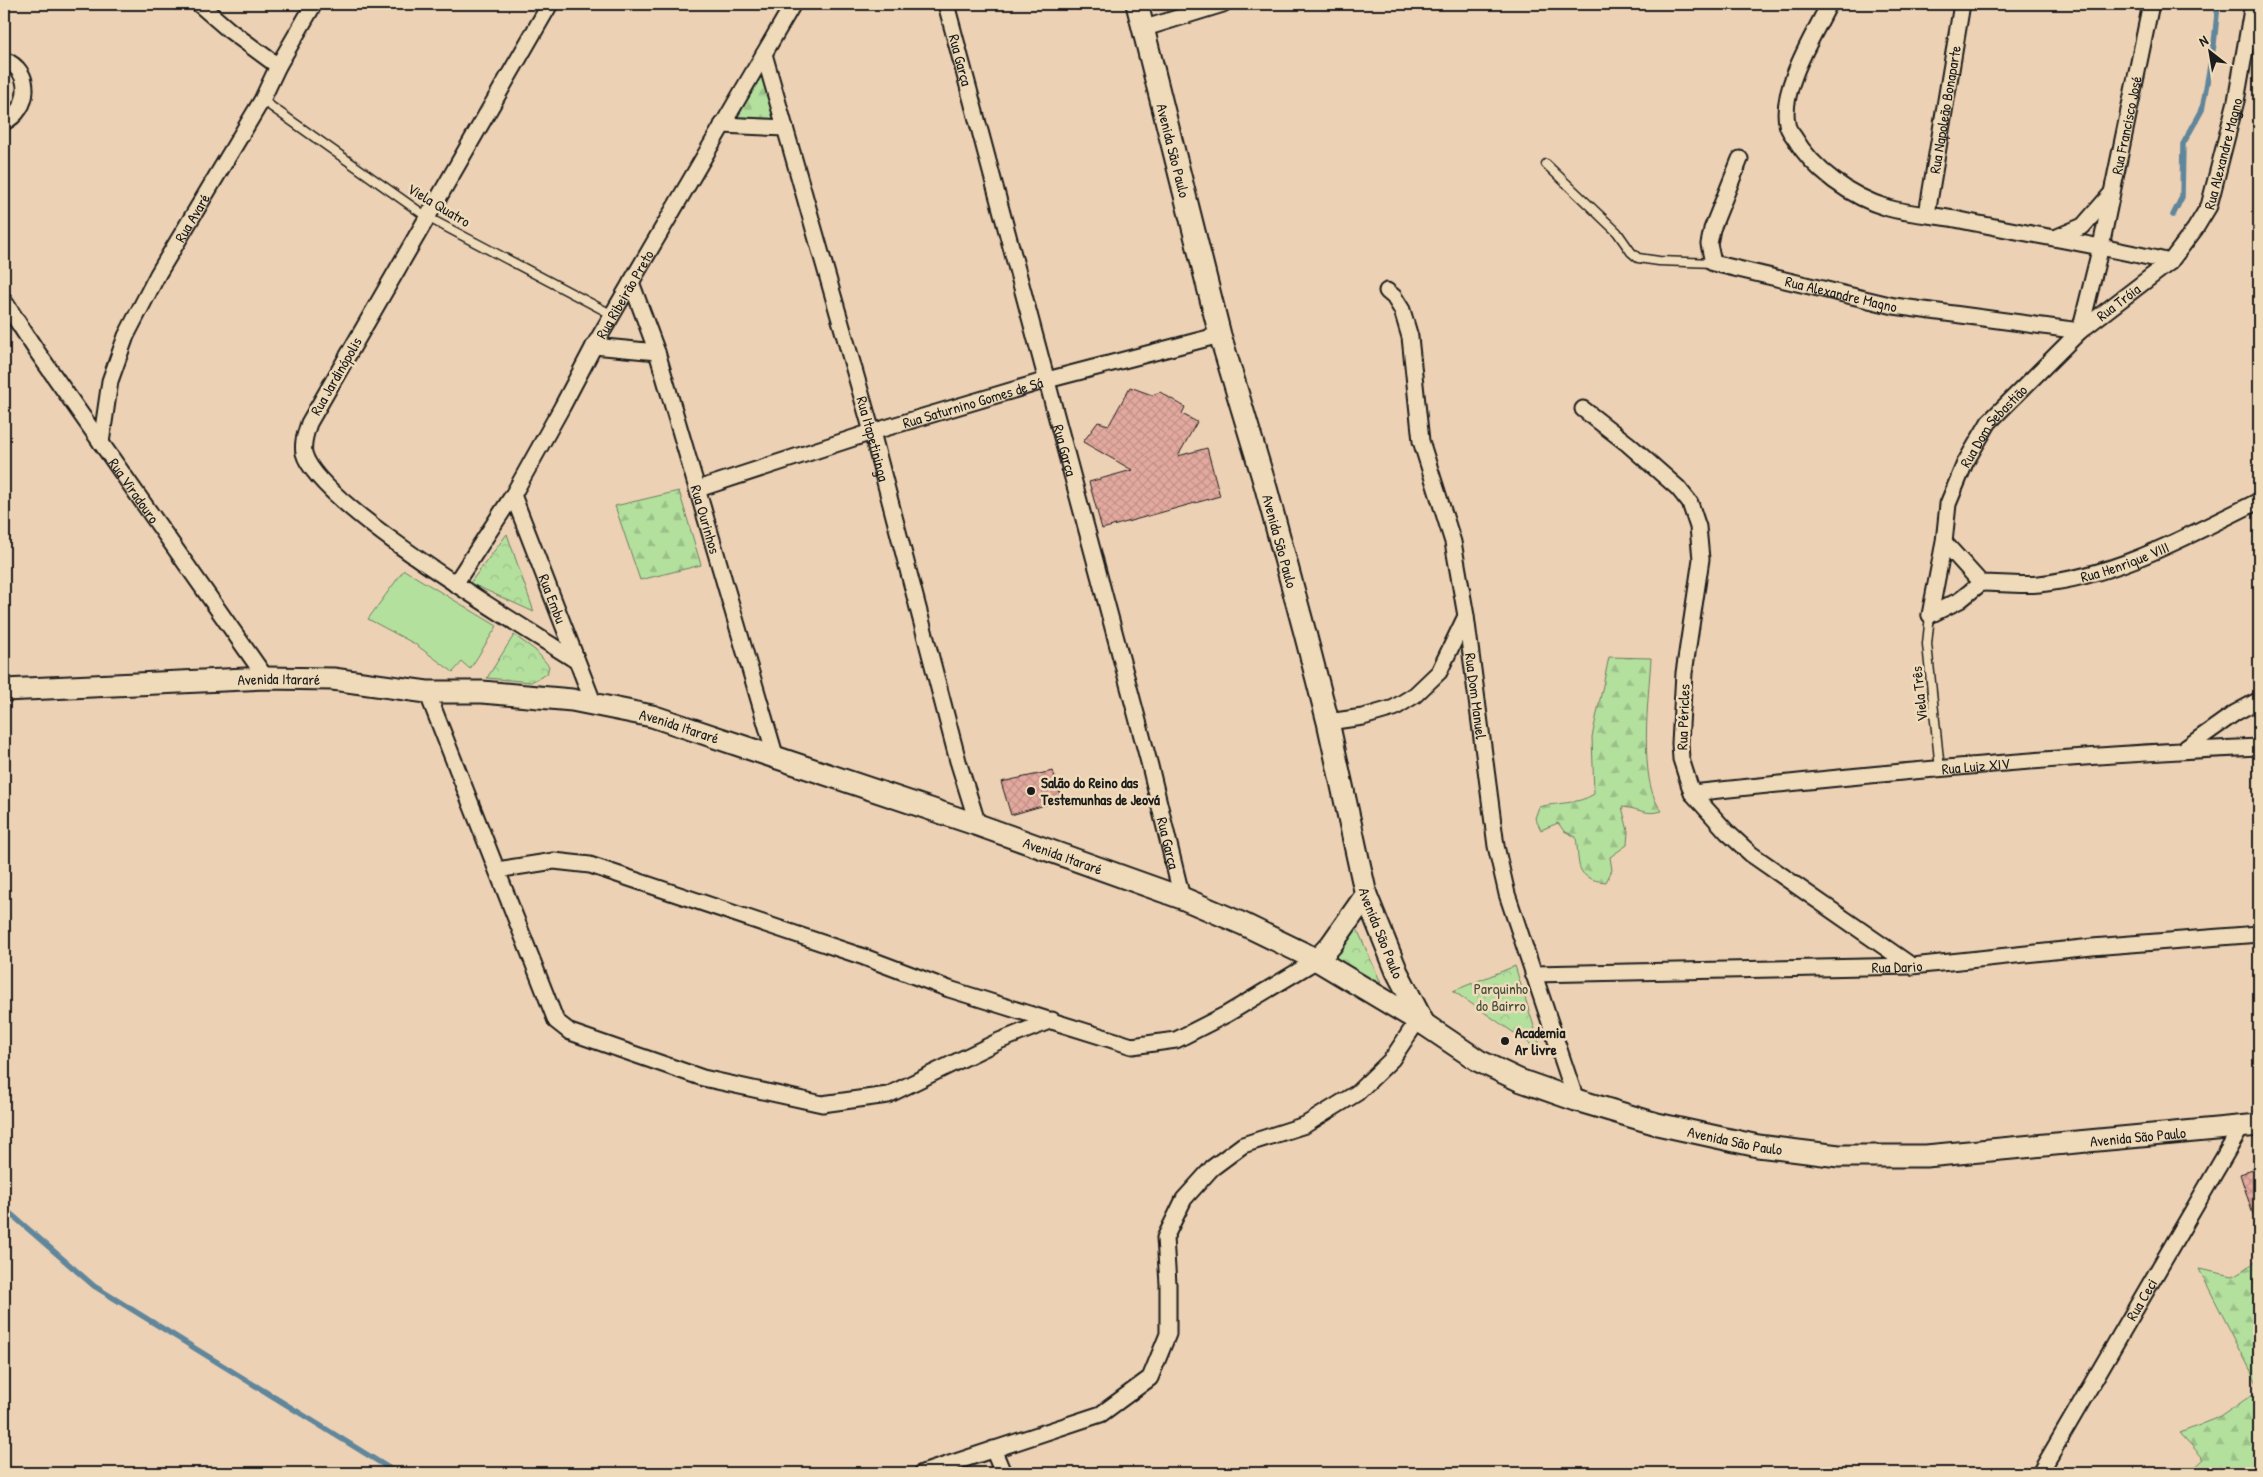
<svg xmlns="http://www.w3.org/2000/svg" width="2263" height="1477" font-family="'Patrick Hand',sans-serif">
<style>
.forest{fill:url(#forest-firs);stroke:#687e5d}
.park{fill:url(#park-crowns);stroke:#687e5d}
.pitch{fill:#b4e09e;stroke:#687e5d}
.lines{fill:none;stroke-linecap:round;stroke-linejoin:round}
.stream{stroke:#61869b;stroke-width:5.5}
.building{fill:url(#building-cross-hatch);stroke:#1c1c1c}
.lane-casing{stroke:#1c1c1c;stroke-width:11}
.street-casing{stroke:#1c1c1c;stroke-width:19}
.secondary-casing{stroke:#1c1c1c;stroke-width:25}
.lane{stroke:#efdbb9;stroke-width:8}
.street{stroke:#efdbb9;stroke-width:15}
.secondary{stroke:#efdbb9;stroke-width:21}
.poi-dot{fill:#1c1c1c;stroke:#efdbb9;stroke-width:2}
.labels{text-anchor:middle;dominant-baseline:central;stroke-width:5;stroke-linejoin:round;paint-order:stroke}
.street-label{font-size:15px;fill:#1c1c1c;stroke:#efdbb9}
.poi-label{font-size:15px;font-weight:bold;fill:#1c1c1c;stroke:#efdbb9;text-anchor:start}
.park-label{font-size:15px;fill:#424d3c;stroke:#efdbb9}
</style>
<defs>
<pattern id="forest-firs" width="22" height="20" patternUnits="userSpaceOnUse" patternTransform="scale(1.25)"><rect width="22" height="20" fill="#b4e09e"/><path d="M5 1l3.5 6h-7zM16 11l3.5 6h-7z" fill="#9ac088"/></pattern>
<pattern id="park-crowns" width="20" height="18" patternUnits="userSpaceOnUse" patternTransform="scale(1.25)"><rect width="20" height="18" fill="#b4e09e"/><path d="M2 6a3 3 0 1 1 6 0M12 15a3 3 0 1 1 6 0" fill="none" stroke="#9ac088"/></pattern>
<pattern id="building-cross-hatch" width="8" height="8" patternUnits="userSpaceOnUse" patternTransform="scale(1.25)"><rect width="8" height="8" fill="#e3a99f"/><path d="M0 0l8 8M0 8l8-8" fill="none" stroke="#c29188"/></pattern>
</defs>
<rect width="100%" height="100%" fill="#edd1b4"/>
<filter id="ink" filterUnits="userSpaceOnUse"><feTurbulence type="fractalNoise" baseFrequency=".02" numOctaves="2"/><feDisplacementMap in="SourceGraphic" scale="10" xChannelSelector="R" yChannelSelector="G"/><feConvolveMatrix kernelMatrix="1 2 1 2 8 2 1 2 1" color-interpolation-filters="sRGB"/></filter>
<g filter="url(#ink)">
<path class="forest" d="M763,66L782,125L728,121Z
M679,491L701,565L640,580L615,506Z
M1609,657L1651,658C1649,695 1637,784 1662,811C1645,816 1639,808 1622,807L1628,831L1627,845L1610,857L1612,870L1606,882C1573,879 1580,863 1576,837L1564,831L1558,823L1541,830L1535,818L1539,807C1557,802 1577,805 1594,794L1592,737Z
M2259,1260V1387L2199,1269L2233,1276Z
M2259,1390V1473H2189L2204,1459L2180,1433L2220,1417Z"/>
<path class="park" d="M507,534L534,612L470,583Z
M514,635L535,650L549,666L547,674L531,682L487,678Z
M1354,922L1381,983L1331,961Z
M1515,966L1542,1052L1453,991Z"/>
<path class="pitch" d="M404,570L497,626L470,669L462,662L453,672L415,644L368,619Z"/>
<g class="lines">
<path class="stream" d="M2173,215L2182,197L2183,144L2202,110L2214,44L2218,4
M4,1208L94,1286L397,1473"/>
</g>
<path class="building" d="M1130,387L1152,395L1160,392L1185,407L1182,414L1197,422L1178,456L1207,448L1220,496L1102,529L1089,482L1132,470L1083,442L1098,422L1109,425Z
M1053,771L1062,800L1011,815L1001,782Z
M2259,1168V1223L2256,1224L2240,1174Z"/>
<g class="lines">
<g class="lane-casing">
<path id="lane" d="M262,100L427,217L613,315
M1546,164L1617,232L1631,252L1638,258L1659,261L1714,263
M1930,615L1927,644L1940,769"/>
</g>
<g class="street-casing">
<g id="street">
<path d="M199,4L229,30L278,66"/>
<path d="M550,4L309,423C306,433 302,442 304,453C317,505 524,627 575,660"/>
<path id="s1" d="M946,4L1150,766L1182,898"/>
<path d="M1829,4C1814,35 1780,88 1787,123C1787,128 1791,133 1794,137C1813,170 1851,197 1888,208C1909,214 1933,215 1955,219C2027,234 2099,245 2170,262"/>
<path d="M1142,29L1223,4"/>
<path id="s2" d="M764,54L872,432L958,761L978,825"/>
<path d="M4,60C34,71 30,110 4,122"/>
<path d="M722,125L785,128"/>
<path id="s3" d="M1740,159L1712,229L1709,244L1713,263L1894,306L2080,331"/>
<path id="s4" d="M1927,214L1962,4"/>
<path d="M2055,238L2083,226L2111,194"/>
<path id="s5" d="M631,282L657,352L776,758"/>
<path id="s6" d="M1387,291L1394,297L1402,310L1410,337L1421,441L1453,542L1466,616L1496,846L1507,894L1576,1100"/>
<path id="s7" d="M4,301L38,353L266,678"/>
<path id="s8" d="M2080,331L2101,246L2151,4"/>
<path d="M594,346L657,352"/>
<path d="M1583,409L1628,444L1678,488L1690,503L1698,527L1701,559L1684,673L1680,743L1681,759L1692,793L1727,832L1751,854L1912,966"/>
<path id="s9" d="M101,443L110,381L126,336L158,274L262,100L278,66L314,4"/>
<path id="s10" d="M698,489L872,432L1047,380L1220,335"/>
<path id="s11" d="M513,495L593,702"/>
<path id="s12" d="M1944,542L1981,583C2000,583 2020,586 2039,584C2118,576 2189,535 2259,501"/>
<path id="s13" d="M455,584L513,495L562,407L594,346L793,4"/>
<path id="s14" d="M1930,615L1944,542L1948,504L1965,463L1989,422L2080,331L2170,262L2195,229L2209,206L2236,101L2253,4"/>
<path d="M1930,615L1960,600L1981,583"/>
<path d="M427,692L556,1021L570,1032L703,1078L822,1104L888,1095L999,1041L1052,1020"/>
<path d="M1328,722L1363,717L1394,708L1415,695L1439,672L1466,616"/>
<path d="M2183,750L2235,713L2259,700"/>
<path id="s15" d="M1692,793C1881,773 2070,755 2259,747"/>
<path d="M497,870L554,861L590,865L864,957L949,989L1132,1046L1176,1040L1227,1014L1317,960"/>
<path id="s16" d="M1533,974L1912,966L2092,947L2259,934"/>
<path d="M993,1449L1003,1473"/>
<path d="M922,1473L1101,1414L1150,1378L1168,1334V1284L1165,1238L1184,1199L1212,1168L1243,1145L1305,1125L1357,1093L1392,1059L1418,1020"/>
<path id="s17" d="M2040,1473L2242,1126"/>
</g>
</g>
<g class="secondary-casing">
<g id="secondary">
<path id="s18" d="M1137,4L1220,335L1266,488L1305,633L1328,722L1366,895L1397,972L1424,1024"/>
<path id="s19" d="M4,690L266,678L333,679L427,692H482L572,700L652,716L978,825L1182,898L1243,924L1317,960L1424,1024L1479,1061L1519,1080L1576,1100L1657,1124L1758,1146L1839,1156H1926L2259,1125"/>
<path d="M1317,960L1331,945L1366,895"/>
</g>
</g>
<use href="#lane" class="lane"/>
<use href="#street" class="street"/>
<use href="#secondary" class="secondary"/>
</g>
</g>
<g class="poi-dot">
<circle cx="1031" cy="791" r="5"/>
<circle cx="1505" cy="1041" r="5"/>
</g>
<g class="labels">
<g class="street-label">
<text stroke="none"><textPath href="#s1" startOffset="58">Rua Garça</textPath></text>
<text stroke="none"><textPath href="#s4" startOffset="106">Rua Napoleão Bonaparte</textPath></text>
<text stroke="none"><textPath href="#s8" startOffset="211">Rua Francisco José</textPath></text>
<text stroke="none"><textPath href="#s18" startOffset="151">Avenida São Paulo</textPath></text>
<text stroke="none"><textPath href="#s14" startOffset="569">Rua Alexandre Magno</textPath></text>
<text transform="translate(439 205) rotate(31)">Viela Quatro</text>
<text stroke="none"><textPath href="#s9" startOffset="246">Rua Avaré</textPath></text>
<text stroke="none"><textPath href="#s3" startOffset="242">Rua Alexandre Magno</textPath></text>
<text stroke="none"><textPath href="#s13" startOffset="336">Rua Ribeirão Preto</textPath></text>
<text stroke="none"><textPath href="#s14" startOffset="381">Rua Tróia</textPath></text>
<text transform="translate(336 376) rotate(-60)">Rua Jardinópolis</text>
<text stroke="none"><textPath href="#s10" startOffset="288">Rua Saturnino Gomes de Sá</textPath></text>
<text stroke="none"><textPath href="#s14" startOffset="204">Rua Dom Sebastião</textPath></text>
<text stroke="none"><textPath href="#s2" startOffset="400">Rua Itapetininga</textPath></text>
<text stroke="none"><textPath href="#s1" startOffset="462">Rua Garça</textPath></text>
<text stroke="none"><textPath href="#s7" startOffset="230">Rua Viradouro</textPath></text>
<text stroke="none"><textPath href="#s5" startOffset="249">Rua Ourinhos</textPath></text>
<text stroke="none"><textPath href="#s18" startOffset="556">Avenida São Paulo</textPath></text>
<text stroke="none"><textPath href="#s12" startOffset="202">Rua Henrique VIII</textPath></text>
<text stroke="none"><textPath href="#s11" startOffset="111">Rua Embu</textPath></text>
<text stroke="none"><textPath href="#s19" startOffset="275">Avenida Itararé</textPath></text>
<text transform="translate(1919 694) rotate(-96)">Viela Três</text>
<text stroke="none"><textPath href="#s6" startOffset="419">Rua Dom Manuel</textPath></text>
<text transform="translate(1683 717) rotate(-88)">Rua Péricles</text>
<text stroke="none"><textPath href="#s19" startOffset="680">Avenida Itararé</textPath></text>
<text stroke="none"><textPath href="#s15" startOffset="285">Rua Luiz XIV</textPath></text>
<text stroke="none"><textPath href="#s1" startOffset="868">Rua Garça</textPath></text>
<text stroke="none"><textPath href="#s19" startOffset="1085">Avenida Itararé</textPath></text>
<text stroke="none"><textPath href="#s18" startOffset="961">Avenida São Paulo</textPath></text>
<text stroke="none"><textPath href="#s16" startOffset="364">Rua Dario</textPath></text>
<text stroke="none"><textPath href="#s19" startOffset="2225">Avenida São Paulo</textPath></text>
<text stroke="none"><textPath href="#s19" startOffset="1820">Avenida São Paulo</textPath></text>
<text stroke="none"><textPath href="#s17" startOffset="201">Rua Ceci</textPath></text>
</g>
<g class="poi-label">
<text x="1041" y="782">Salão do Reino das<tspan x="1041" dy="17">Testemunhas de Jeová</tspan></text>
<text x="1515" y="1032">Academia<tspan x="1515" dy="17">Ar livre</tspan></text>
</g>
<g class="park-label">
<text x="1501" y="988">Parquinho<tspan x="1501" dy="17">do Bairro</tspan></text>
</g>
</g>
<rect width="2263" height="1477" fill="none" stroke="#efdbb9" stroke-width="20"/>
<rect x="10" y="10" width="2243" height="1457" fill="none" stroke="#1c1c1c" stroke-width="2" filter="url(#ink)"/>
<g transform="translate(2210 52) rotate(329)" stroke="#efdbb9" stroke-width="4" paint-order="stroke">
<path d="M0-4L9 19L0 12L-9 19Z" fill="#1c1c1c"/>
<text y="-8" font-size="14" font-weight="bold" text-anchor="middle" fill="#1c1c1c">N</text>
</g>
</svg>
